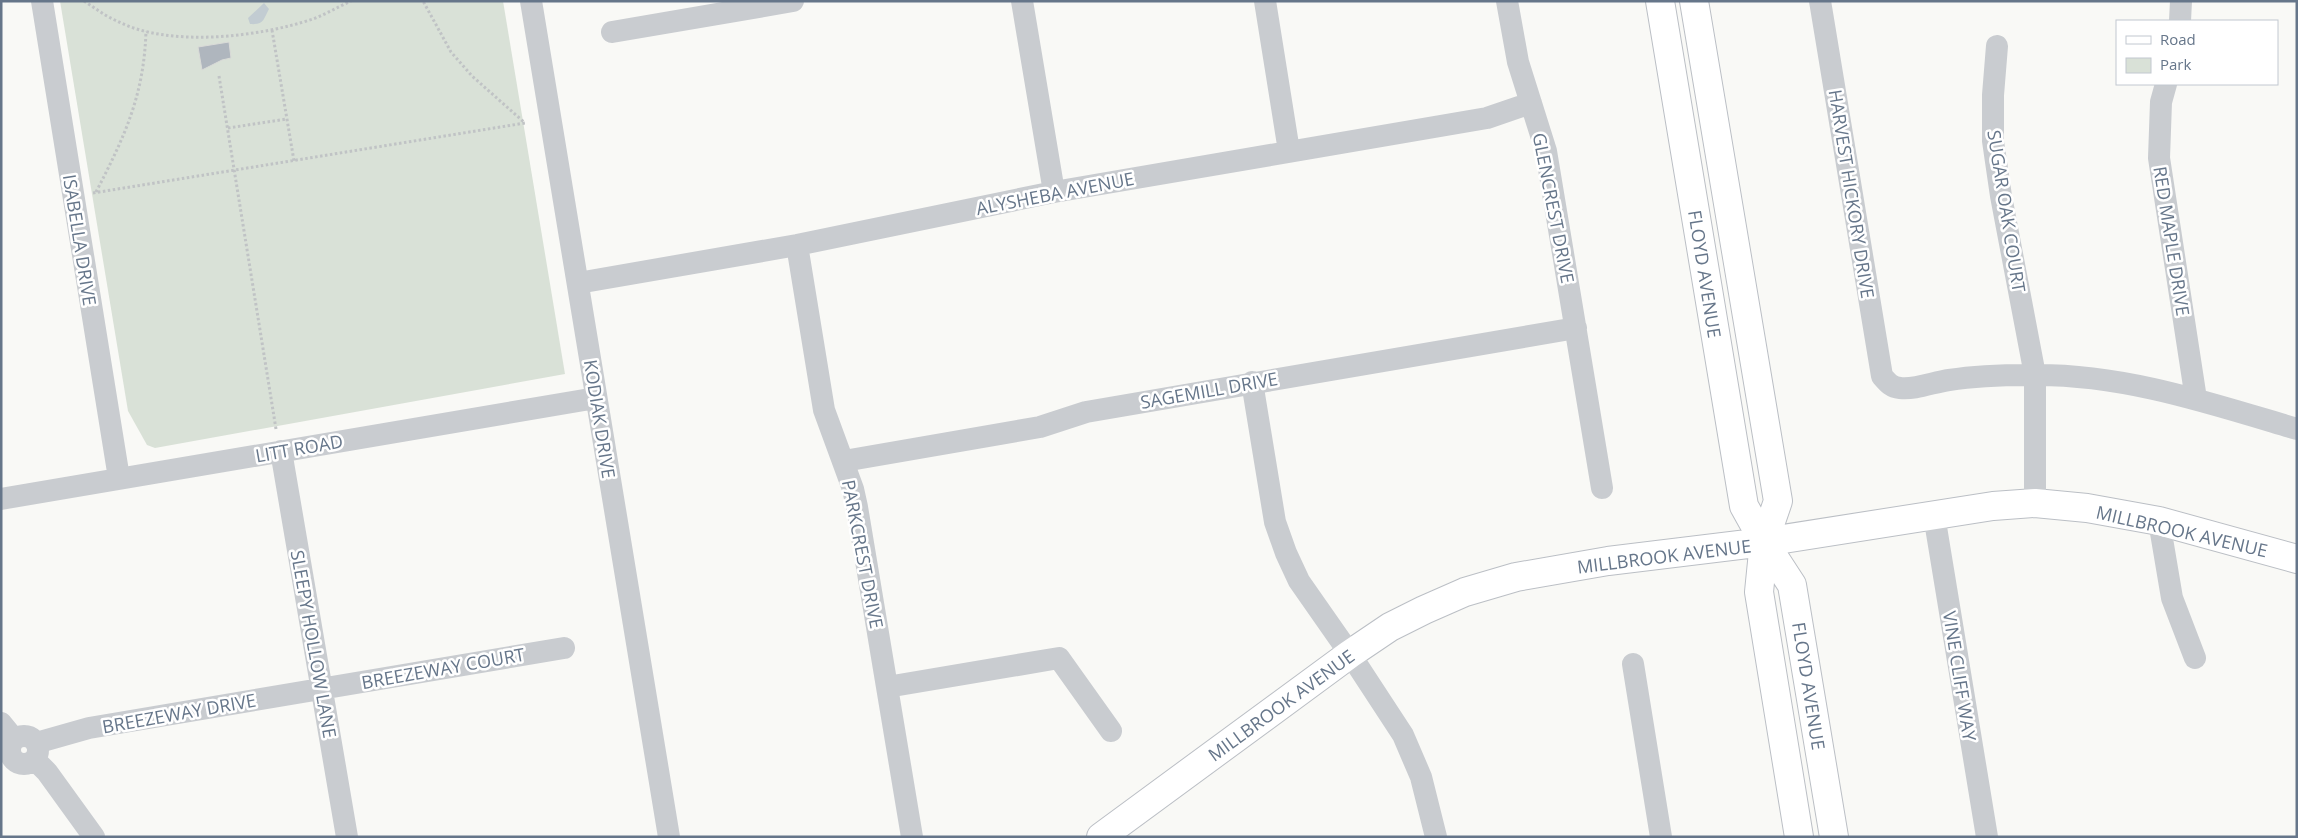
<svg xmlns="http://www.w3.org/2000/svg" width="2298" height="838" font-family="'Open Sans',sans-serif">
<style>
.green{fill:#d9e1d7}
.water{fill:#c2ccd2}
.building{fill:#afb6be;stroke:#dadbd8}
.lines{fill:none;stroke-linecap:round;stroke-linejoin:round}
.secondary-casing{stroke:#bbbfc5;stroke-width:30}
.path{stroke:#c0c3c5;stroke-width:3;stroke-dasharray:2.5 2.5;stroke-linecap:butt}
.street{stroke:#c9ccd0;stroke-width:22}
.secondary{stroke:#fff;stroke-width:28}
.labels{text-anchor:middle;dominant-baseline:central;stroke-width:5;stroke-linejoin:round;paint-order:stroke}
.street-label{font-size:18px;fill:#66768a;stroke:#fff}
</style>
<rect width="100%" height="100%" fill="#f9f9f6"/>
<path class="green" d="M60,1H503L565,374L155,448L147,445L128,411Z"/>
<path class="water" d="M264,3L269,9C263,20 264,25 250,24L248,18Z"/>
<path class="building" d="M229,42L231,58L222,60L202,70L198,47Z"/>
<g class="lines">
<g class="secondary-casing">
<path id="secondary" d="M1660,1L1744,506L1764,542L1759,592L1799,837
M1694,1L1778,501L1764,542L1792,585L1834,837
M1101,837L1350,654L1390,627L1424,610L1465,592L1516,577L1608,561L1764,542L1993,506L2035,503L2087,508L2159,521L2297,559"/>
</g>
<path class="path" d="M84,1C95,8 105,16 117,21C169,48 259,37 313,19C326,14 338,7 351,1
M272,30L294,161
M219,76L276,429
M228,128L287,119
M96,192C125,136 144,95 146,31
M93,193L525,123L472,76L451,52L423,1"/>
<path class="street" d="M42,1L119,478
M531,1L669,837
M1022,1L1054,192
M1265,1L1289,151
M1507,1L1518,62L1546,151L1602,488
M1820,1L1882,376C1888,383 1891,387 1900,388C1915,390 1934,382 1949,380C1975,376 2002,375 2029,375C2121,373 2210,403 2297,429
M2180,21L2181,1
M612,32L793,1
M1997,46L1993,95V141L2001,196L2035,375V503
M2166,84L2161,102L2159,158L2196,399
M797,245L824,410L853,489L857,507L912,837
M578,283L797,245L1054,192L1487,118L1531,103
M1252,382L1275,522L1286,553L1299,581L1350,654L1403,735L1421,777L1436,837
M281,451L347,837
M844,461L1040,427L1086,412L1576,328
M1,499L596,398
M1934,515L1987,837
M2159,521L2172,598L2195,658
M1633,664L1661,837
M887,687L1059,658L1111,731
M1,723L14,739
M10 750a14 14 0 1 1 28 0a14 14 0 1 1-28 0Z
M36,743L89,728L564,648
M35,760L47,772L94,837"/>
<use href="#secondary" class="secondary"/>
</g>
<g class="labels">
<g class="street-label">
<text transform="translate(1055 193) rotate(-11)">ALYSHEBA AVENUE</text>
<text transform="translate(1852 194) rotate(81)">HARVEST HICKORY DRIVE</text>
<text transform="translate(1554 208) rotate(79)">GLENCREST DRIVE</text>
<text transform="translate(2007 211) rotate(81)">SUGAR OAK COURT</text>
<text transform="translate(80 240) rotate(81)">ISABELLA DRIVE</text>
<text transform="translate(2172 241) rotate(81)">RED MAPLE DRIVE</text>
<text transform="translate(1705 274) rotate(81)">FLOYD AVENUE</text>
<text transform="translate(1209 390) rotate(-10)">SAGEMILL DRIVE</text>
<text transform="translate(600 419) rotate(81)">KODIAK DRIVE</text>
<text transform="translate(299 448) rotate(-10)">LITT ROAD</text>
<text transform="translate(2182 531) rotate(13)">MILLBROOK AVENUE</text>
<text transform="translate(863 554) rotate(79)">PARKCREST DRIVE</text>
<text transform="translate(1664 556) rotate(-7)">MILLBROOK AVENUE</text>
<text transform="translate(314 644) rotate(80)">SLEEPY HOLLOW LANE</text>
<text transform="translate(443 668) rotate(-10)">BREEZEWAY COURT</text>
<text transform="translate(1960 676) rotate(81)">VINE CLIFF WAY</text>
<text transform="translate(1809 686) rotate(81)">FLOYD AVENUE</text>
<text transform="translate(1281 705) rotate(-36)">MILLBROOK AVENUE</text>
<text transform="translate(179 713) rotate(-10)">BREEZEWAY DRIVE</text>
</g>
</g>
<rect width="2298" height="838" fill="none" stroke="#66768a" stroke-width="5"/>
<rect x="2116" y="20" width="162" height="65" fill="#ffffff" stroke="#c2c8d0"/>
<rect x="2126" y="36" width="25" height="8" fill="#ffffff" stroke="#c2c8d0"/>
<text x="2160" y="45" font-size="15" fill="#66768a">Road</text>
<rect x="2126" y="58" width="25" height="15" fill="#d9e1d7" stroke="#c2c8d0"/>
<text x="2160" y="70" font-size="15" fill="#66768a">Park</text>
</svg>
